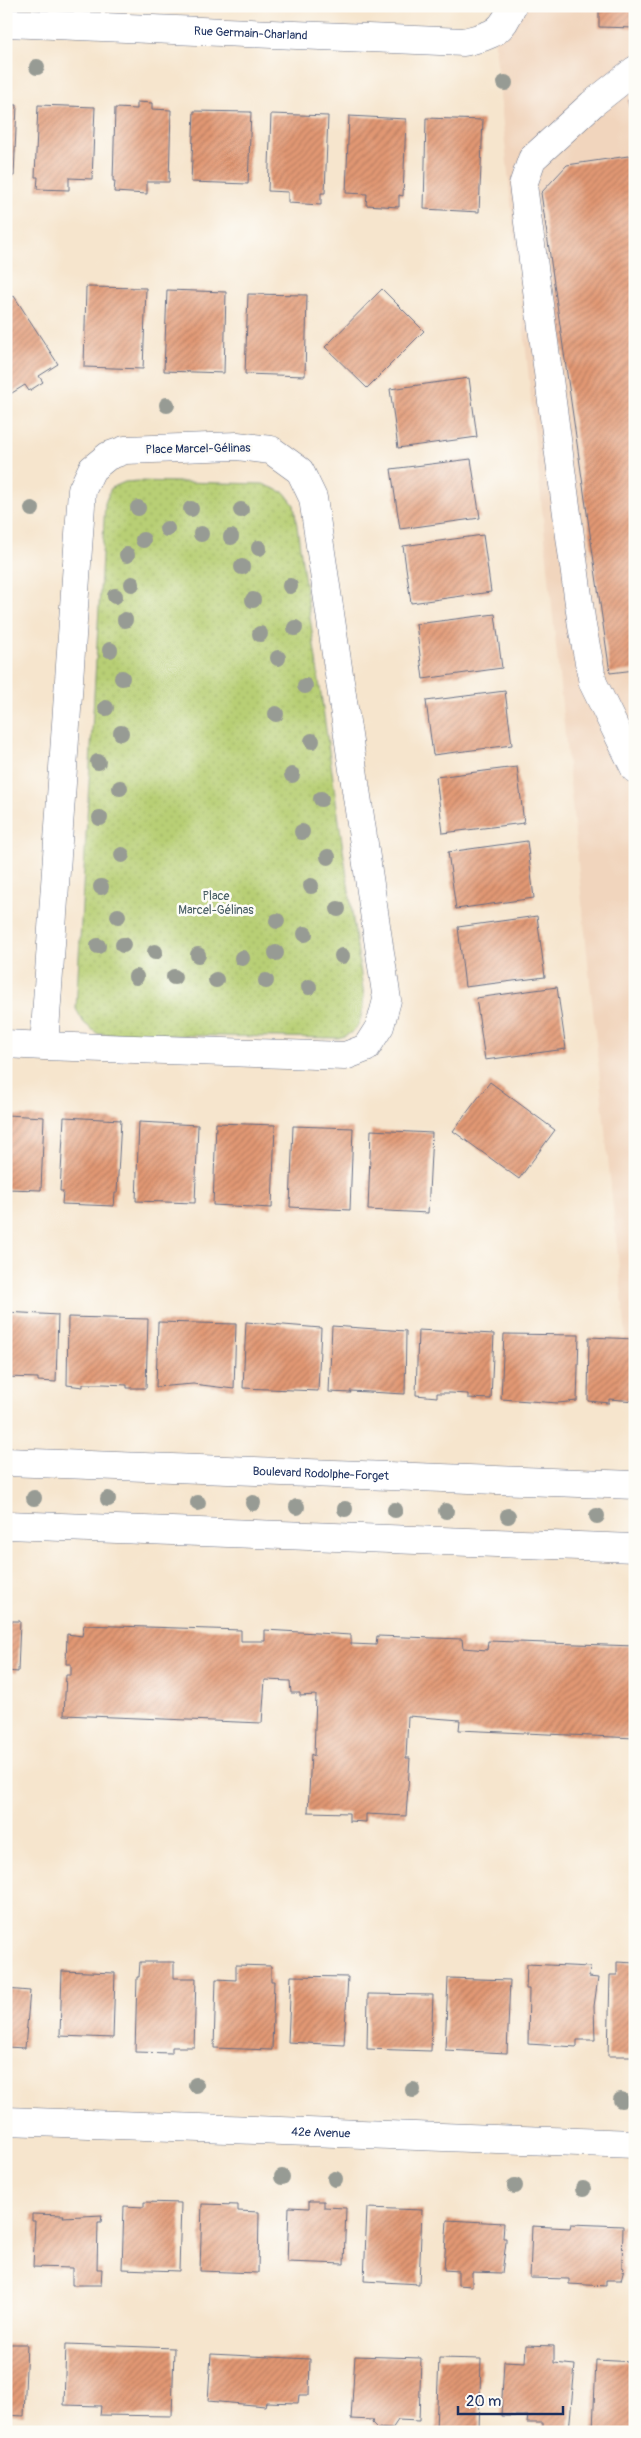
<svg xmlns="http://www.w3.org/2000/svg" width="641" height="2438" font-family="Pangolin,sans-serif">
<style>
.built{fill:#f1d5bd}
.grass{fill:url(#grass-dots);stroke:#6a7f69}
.building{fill:url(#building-hatch)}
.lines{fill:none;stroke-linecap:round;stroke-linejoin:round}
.minor-casing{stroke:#686f85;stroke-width:29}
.minor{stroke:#fff;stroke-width:28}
.tree{fill:#979b94}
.labels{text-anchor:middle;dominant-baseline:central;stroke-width:5;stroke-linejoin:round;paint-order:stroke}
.street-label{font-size:12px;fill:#1b2f5e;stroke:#fdfcf7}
.park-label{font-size:12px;fill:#4a5f65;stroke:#fdfcf7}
</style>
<defs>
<pattern id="grass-dots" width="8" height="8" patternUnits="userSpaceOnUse" patternTransform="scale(1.25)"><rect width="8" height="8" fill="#b8cf74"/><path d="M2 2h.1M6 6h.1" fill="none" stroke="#9eb267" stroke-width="1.8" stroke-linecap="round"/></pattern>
<pattern id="building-hatch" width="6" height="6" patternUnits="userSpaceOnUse" patternTransform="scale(1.25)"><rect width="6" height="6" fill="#e29873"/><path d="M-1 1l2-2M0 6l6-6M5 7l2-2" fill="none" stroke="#b67c62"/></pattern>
</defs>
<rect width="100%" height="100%" fill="#fdfcf7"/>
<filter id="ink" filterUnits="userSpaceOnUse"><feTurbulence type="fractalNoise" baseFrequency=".02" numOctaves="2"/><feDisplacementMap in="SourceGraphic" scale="10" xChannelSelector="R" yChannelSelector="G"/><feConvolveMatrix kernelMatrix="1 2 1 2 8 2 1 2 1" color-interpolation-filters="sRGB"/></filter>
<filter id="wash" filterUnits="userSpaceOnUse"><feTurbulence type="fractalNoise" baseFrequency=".0096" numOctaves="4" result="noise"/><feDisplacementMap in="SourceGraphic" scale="20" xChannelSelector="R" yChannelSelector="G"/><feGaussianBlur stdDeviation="1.12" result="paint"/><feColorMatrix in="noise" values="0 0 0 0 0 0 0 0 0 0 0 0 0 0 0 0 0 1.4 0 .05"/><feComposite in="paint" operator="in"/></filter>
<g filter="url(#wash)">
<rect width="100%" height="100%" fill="#f6e5cd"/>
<path class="built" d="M512,6H635V1425L494,35Z"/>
<path class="grass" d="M138,481L263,484L285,493L294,505L364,996C361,1018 362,1032 338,1038L98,1034L84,1023L76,1009L105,503L111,488L125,482Z"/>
<g id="blocks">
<path class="building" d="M599,6H635V28L599,27Z
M635,99V136H634L628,100Z
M137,102L152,103V109L171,110L169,182H147V194L114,192L115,181H113L115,108L137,109Z
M6,105H17L14,176H6Z
M38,105L95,107L92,179L69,178V190L37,189L38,177H35Z
M194,111L251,112L248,184L191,182Z
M271,114L328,116L325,193H321V205L288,203V192L268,191Z
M349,116L406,119L403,196L399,195V207L366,205L367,194L346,193Z
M426,118L483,120L479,212L424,209Z
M635,155V670L610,673L541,193L567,165Z
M86,287L146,288L143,369L84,367Z
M382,289L424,331L367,388L325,347Z
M167,290L226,292L224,373L164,371Z
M248,294L307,295L305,376L245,374Z
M14,296L58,364L39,376L43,382L29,391L25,385L7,396L6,301Z
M469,378L477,437L398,448L390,389Z
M471,459L480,518L400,529L391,469Z
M483,535L491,592L411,603L403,546Z
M495,614L502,668L423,679L416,624Z
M505,691L512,745L433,755L426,701Z
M517,767L524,823L443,833L436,777Z
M527,841L534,898L456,909L448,852Z
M537,916L545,977L465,987L458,927Z
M557,987L566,1049L485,1060L476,998Z
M490,1082L555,1130L519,1179L453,1131Z
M6,1115L44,1117L41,1190L6,1189Z
M64,1117L121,1120L117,1193H115L114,1206L62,1204L63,1191H60Z
M139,1122L198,1125L195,1203L136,1201Z
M216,1123L275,1125L272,1208L213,1205Z
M293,1126L353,1128L350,1210L290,1207Z
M371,1130L432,1133L428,1213L368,1210Z
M6,1312L58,1315L56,1382L38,1381V1378L6,1377Z
M68,1317L148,1319L146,1388H127V1385L104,1384H83V1387L67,1385Z
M158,1322L236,1324L234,1389L193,1384L156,1387Z
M246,1322L321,1328L318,1391L243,1388Z
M332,1326L406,1331L405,1394L350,1391L351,1393L329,1392Z
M418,1330L494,1334L491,1399L468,1398V1394L451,1393H437V1397L416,1395Z
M504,1334L579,1335L577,1401L558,1403L501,1399Z
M589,1337L635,1339V1401L609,1399V1403L588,1401Z
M6,1621H20L18,1672L6,1671Z
M84,1625L241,1630V1641H265V1630L351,1635V1644L376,1645L377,1636L462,1639L463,1648L487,1650L488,1641L635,1646V1738L459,1730L460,1720L408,1716L406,1758H410L406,1816L366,1814V1822L349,1821V1813L308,1812L311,1754L314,1756L316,1695L300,1696V1693H291L290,1681L265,1680L262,1723L64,1715L66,1675H71V1664H66L67,1634L82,1636Z
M140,1962H174V1978H196L194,2047H172V2053L135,2052L137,1977H139Z
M617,1962L635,1963V2056H608L610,1975H617Z
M527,1964L590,1967L589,1977L598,1978L594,2006L595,2040H577V2047L528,2044L529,1989H526Z
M236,1965L271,1966V1981H274L272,2050L214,2048L216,1979L236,1980Z
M62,1971L115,1973L113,2038L60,2036Z
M291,1976L348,1977L344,2045L288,2042Z
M448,1978L510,1980L507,2053L445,2050Z
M6,1989L30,1991L25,2048L6,2047Z
M368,1994L433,1995L431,2051L367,2049Z
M309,2201H324V2207L346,2208L344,2264L287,2262L289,2207L309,2208Z
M144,2202L181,2203L179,2271L122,2269L124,2206L144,2207Z
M202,2204L238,2205V2211L259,2212L258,2273L200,2271Z
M367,2208L422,2210L419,2284L364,2281Z
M32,2214L64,2215L63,2217L102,2215L101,2222H98L97,2269H102L101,2285H72V2268L33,2267L35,2221H32Z
M447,2220L504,2223L503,2238H506V2242L502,2273L472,2272V2286L458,2285V2271L444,2270Z
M571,2224L623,2226L622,2267L624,2268L621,2280H606V2286L569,2284V2279L530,2278L532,2226L570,2228Z
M6,2344H27L24,2416L6,2415Z
M66,2344L174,2348L172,2416L100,2415L101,2406L64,2405Z
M526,2345L554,2346V2363L575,2365L569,2431L543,2429V2423H527L528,2416H501L504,2361L525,2362Z
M211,2354L310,2359L309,2395H299L298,2403L266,2402L265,2406L208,2401Z
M355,2356L421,2358L419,2421L398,2420L392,2429L377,2428L372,2423L373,2420L351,2419Z
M439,2358L481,2359L479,2430L436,2429Z
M596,2360L635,2362V2431L593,2430Z"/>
</g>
</g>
<g filter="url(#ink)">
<use href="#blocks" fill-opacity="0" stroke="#686f85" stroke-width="1"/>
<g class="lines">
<g class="minor-casing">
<g id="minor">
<path id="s1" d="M6,23L464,42C491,35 502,34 512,6"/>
<path d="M635,70L592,104L532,159L523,185L582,626L593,683L635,769"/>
<path d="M6,1044L44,1046L345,1056L366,1048L380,1026L387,1000L313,498L300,471L271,450L237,446L125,450L108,456L92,469L82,490L44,1046"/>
<path id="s2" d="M6,1462L635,1485"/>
<path d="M6,1525L635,1548"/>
<path id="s3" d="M6,2121L635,2144"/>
</g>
</g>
<use href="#minor" class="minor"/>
</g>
<g class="tree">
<circle cx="37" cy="67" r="8"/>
<circle cx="505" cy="83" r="8"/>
<circle cx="167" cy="405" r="8"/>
<circle cx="138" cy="508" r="8"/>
<circle cx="32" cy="509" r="8"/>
<circle cx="191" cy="509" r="8"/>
<circle cx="241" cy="510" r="8"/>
<circle cx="167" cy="529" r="8"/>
<circle cx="201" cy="534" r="8"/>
<circle cx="231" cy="537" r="8"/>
<circle cx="143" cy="540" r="8"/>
<circle cx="259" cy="548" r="8"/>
<circle cx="127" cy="555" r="8"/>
<circle cx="242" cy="567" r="8"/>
<circle cx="132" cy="584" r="8"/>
<circle cx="290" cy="586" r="8"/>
<circle cx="115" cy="596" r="8"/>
<circle cx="253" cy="600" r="8"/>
<circle cx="125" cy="620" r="8"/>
<circle cx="295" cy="628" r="8"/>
<circle cx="260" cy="634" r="8"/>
<circle cx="110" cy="650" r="8"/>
<circle cx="278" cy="658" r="8"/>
<circle cx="122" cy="678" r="8"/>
<circle cx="305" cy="686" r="8"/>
<circle cx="106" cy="708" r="8"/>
<circle cx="276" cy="714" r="8"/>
<circle cx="121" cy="733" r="8"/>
<circle cx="312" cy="741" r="8"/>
<circle cx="98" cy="762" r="8"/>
<circle cx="292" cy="775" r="8"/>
<circle cx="120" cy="788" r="8"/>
<circle cx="321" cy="799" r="8"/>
<circle cx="100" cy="818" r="8"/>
<circle cx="302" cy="832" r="8"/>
<circle cx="122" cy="855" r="8"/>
<circle cx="328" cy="857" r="8"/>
<circle cx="311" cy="886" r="8"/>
<circle cx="101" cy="887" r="8"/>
<circle cx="338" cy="909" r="8"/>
<circle cx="118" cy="916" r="8"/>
<circle cx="277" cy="921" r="8"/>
<circle cx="305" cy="934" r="8"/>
<circle cx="123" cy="945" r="8"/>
<circle cx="98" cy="946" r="8"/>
<circle cx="155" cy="952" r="8"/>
<circle cx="276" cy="953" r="8"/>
<circle cx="198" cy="955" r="8"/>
<circle cx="342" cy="956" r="8"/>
<circle cx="242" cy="958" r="8"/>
<circle cx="136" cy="977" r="8"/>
<circle cx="174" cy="977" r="8"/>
<circle cx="216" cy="980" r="8"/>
<circle cx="266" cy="981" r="8"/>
<circle cx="309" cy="987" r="8"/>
<circle cx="34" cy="1498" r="8"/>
<circle cx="108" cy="1499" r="8"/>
<circle cx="198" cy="1503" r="8"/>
<circle cx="253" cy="1503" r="8"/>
<circle cx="297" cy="1507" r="8"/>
<circle cx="345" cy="1509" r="8"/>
<circle cx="395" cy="1510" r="8"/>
<circle cx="446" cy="1511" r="8"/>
<circle cx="508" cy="1516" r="8"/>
<circle cx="597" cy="1516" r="8"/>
<circle cx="196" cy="2085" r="8"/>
<circle cx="413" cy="2090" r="8"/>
<circle cx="621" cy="2100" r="8"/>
<circle cx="282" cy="2177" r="8"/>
<circle cx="335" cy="2179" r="8"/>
<circle cx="515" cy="2186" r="8"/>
<circle cx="583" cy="2189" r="8"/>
</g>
</g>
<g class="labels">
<g class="street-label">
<text stroke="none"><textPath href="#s1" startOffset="245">Rue Germain-Charland</textPath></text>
<text transform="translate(198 449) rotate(-1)">Place Marcel-Gélinas</text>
<text stroke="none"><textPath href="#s2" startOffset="315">Boulevard Rodolphe-Forget</textPath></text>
<text stroke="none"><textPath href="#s3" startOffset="315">42e Avenue</textPath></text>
</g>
<g class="park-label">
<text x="216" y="896">Place<tspan x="216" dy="14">Marcel-Gélinas</tspan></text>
</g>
</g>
<rect width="641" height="2438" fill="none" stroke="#fdfcf7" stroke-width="25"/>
<path d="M458 2406v8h105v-8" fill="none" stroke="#1b2f5e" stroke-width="2.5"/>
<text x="466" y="2406" font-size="15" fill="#1b2f5e" stroke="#fdfcf7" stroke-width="4" paint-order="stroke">20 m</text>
</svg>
